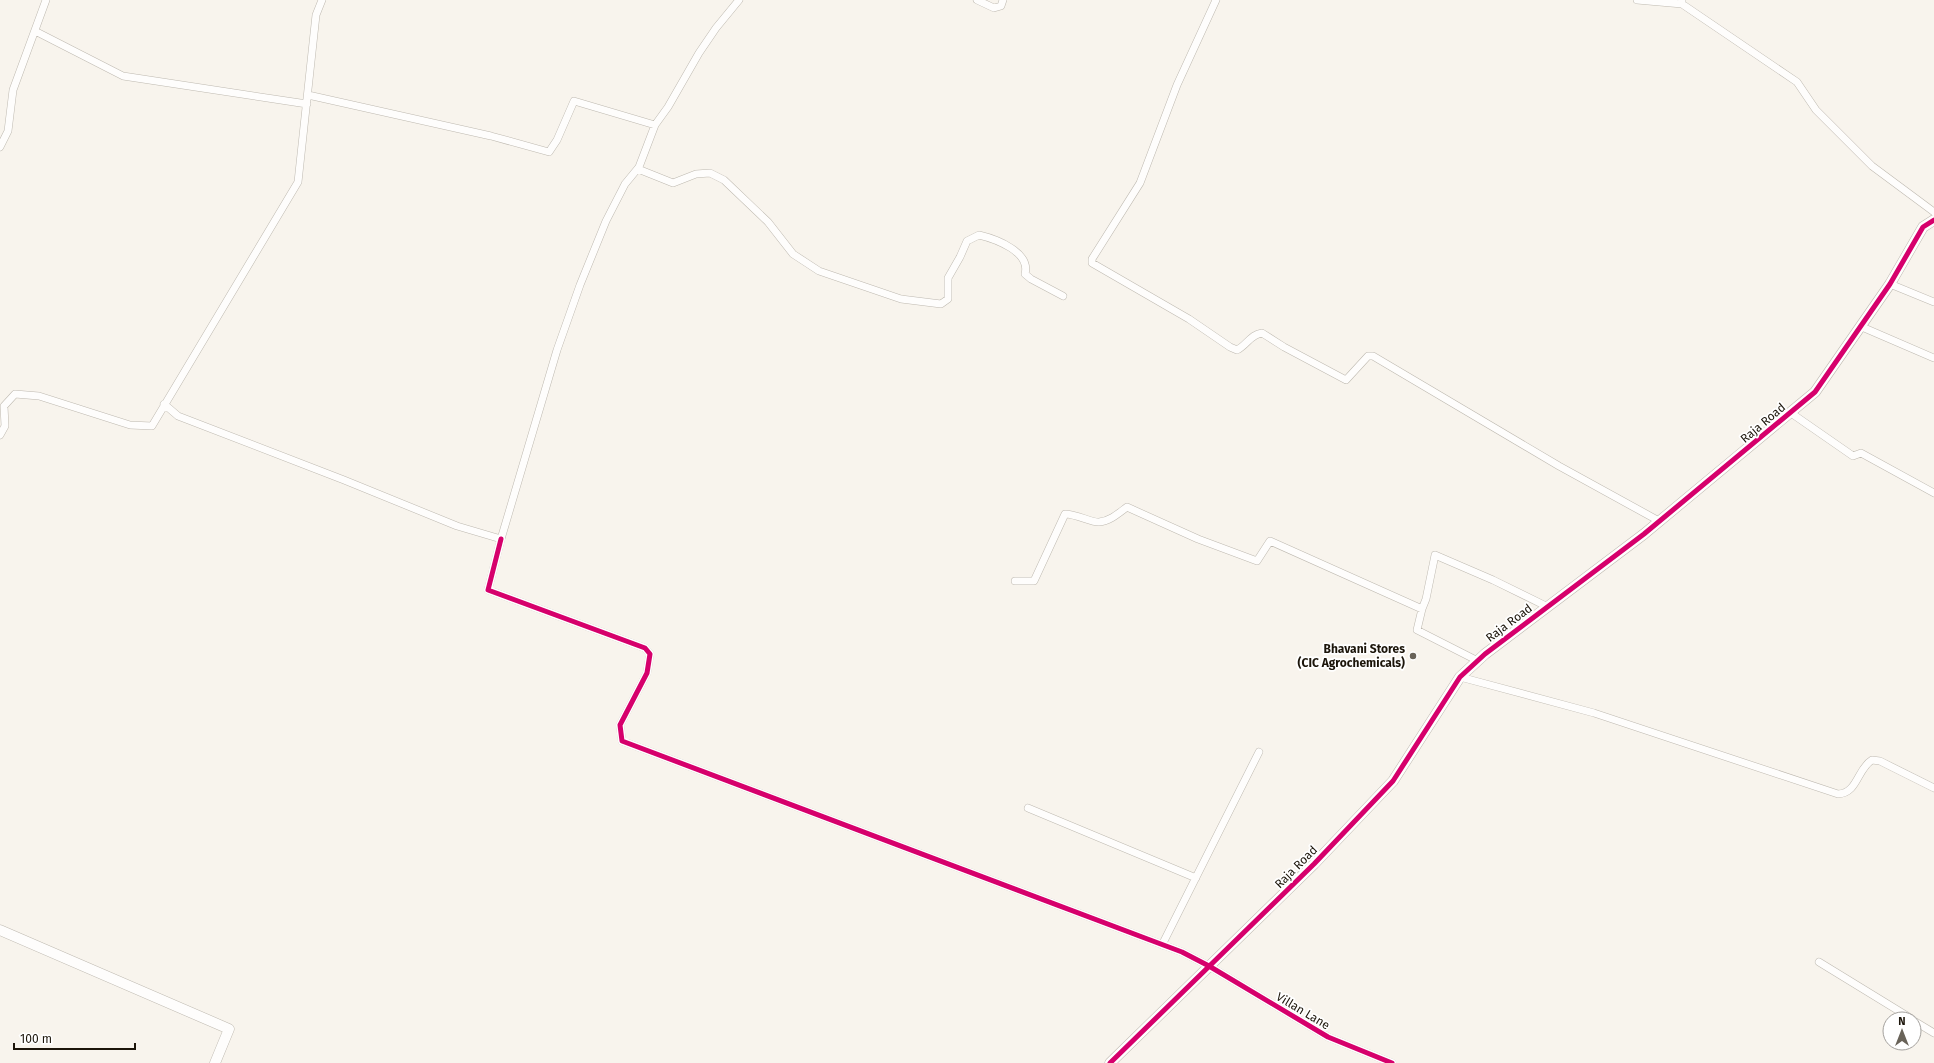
<svg xmlns="http://www.w3.org/2000/svg" width="1934" height="1063" font-family="'Fira Sans',sans-serif">
<style>
.lines{fill:none;stroke-linecap:round;stroke-linejoin:round}
.street-casing{stroke:#beb9b0;stroke-width:8}
.secondary-casing{stroke:#beb9b0;stroke-width:11}
.street{stroke:#fefdfc;stroke-width:7}
.secondary{stroke:#fefdfc;stroke-width:10}
.cycleway-casing{stroke:#fff;stroke-width:8}
.cycleway{stroke:#d6006c;stroke-width:5}
.poi-dot{fill:#696359;stroke:#fff;stroke-width:1.5}
.labels{text-anchor:middle;dominant-baseline:central;stroke-width:3.5;stroke-linejoin:round;paint-order:stroke}
.street-label{font-size:12px;fill:#1c150a;stroke:#fff}
.poi-label{font-size:12px;font-weight:bold;fill:#1c150a;stroke:#fff;text-anchor:end}
</style>
<rect width="100%" height="100%" fill="#f8f4ed"/>
<g class="lines">
<g class="street-casing">
<path id="street" d="M977,0L994,8L1001,6L1003,0
M1216,0L1177,85L1140,183L1092,259V263L1189,319L1230,347L1237,350C1247,345 1251,334 1262,333L1284,347L1346,380L1368,356H1373L1559,466L1659,521
M1637,0L1682,4
M1682,0V4L1797,82L1816,110L1872,166L1934,212
M35,31L123,76L307,104
M308,95L491,136L549,152L557,140L574,101L655,125
M0,147L8,131L13,90L46,0
M638,169L673,183L696,174L710,173L724,180L768,222L793,254L819,271L901,299L941,304L948,299V278L960,257L967,241L979,235C996,239 1031,252 1025,274L1031,279L1063,296
M1890,284L1934,302
M1862,327L1934,358
M164,404L178,416L344,480L457,526L501,539L557,350L580,285L606,221L625,184L639,167L655,125L668,107L699,53L716,28L739,0
M1791,413L1853,456L1861,453L1934,493
M0,435L5,426L4,406L15,394L39,396L130,425L152,426L298,182L316,15L322,0
M501,539L488,590L645,648L650,654L647,673L620,725L622,741L1182,952L1209,966L1328,1037L1392,1063
M1015,581H1034L1065,514C1076,514 1093,523 1099,522C1110,521 1119,513 1127,507L1198,539L1257,561L1270,541L1422,609L1426,599L1435,555L1493,580L1548,607
M1422,609L1417,630L1478,661
M1460,677L1594,713L1838,794C1858,793 1857,769 1872,760L1880,761L1934,788
M1028,808L1196,878
M1162,945L1259,752
M1819,962L1912,1019
M1914,1021L1934,1033"/>
</g>
<g class="secondary-casing">
<path id="secondary" d="M0,930L229,1029L215,1063
M1110,1063L1314,864L1393,781L1460,677L1485,654L1644,534L1815,392L1890,284L1923,227L1934,220"/>
</g>
<use href="#street" class="street"/>
<use href="#secondary" class="secondary"/>
<g class="cycleway-casing">
<path id="cycleway" d="M501,539L488,590L645,648L650,654L647,673L620,725L622,741L1182,952L1209,966L1328,1037L1392,1063
M1110,1063L1314,864L1393,781L1460,677L1485,654L1644,534L1815,392L1890,284L1923,227L1934,220"/>
</g>
<use href="#cycleway" class="cycleway"/>
</g>
<circle class="poi-dot" cx="1413" cy="656" r="4"/>
<g class="labels">
<g class="street-label">
<text transform="translate(1763 423) rotate(-40)">Raja Road</text>
<text transform="translate(1509 623) rotate(-37)">Raja Road</text>
<text transform="translate(1296 867) rotate(-45)">Raja Road</text>
<text transform="translate(1303 1011) rotate(31)">Villan Lane</text>
</g>
<g class="poi-label">
<text x="1405" y="649">Bhavani Stores<tspan x="1405" dy="14">(CIC Agrochemicals)</tspan></text>
</g>
</g>
<g transform="translate(1902 1031)"><circle r="19" fill="#ffffff" stroke="#a4a19d"/>
<path d="M0-3L7 15L0 10L-7 15Z" fill="#696359"/>
<text y="-6" font-size="11" font-weight="bold" text-anchor="middle" fill="#1c150a">N</text>
</g>
<path d="M14 1043v6h121v-6" fill="none" stroke="#1c150a" stroke-width="2"/>
<text x="20" y="1043" font-size="12" fill="#1c150a" stroke="#ffffff" stroke-width="3" paint-order="stroke">100 m</text>
</svg>
